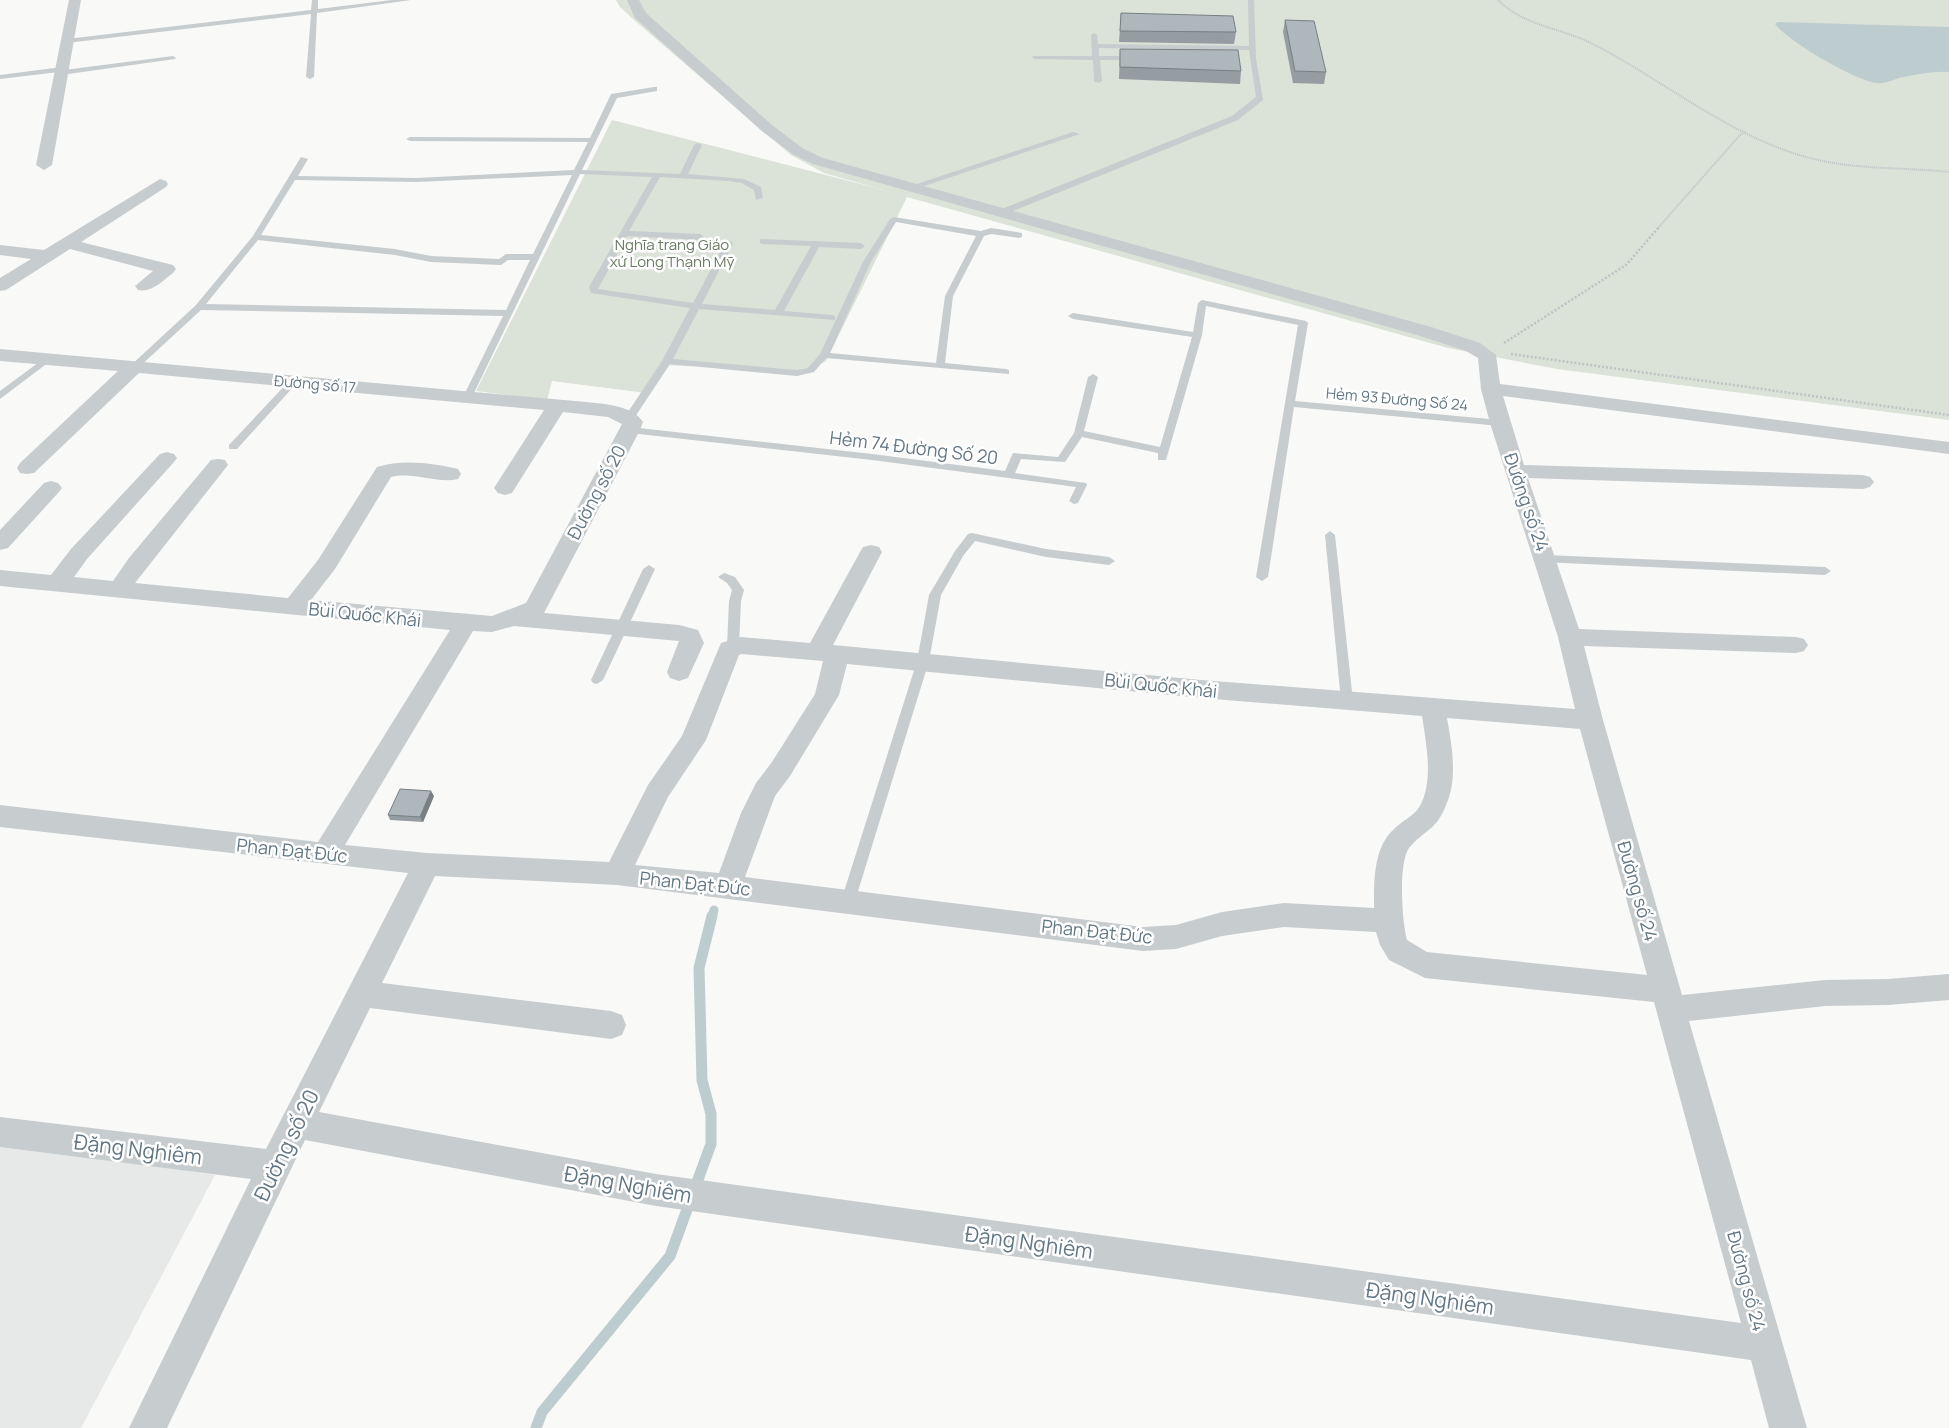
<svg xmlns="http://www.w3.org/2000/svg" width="1949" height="1428" font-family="Manrope,sans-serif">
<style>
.built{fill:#e7e9e8}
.green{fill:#dbe2d7}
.water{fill:#bdcccf}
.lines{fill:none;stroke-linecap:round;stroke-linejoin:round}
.stream-far1{stroke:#bdcccf;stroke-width:9}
.stream{stroke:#bdcccf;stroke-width:11}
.path-far1{stroke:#c0c3c5;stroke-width:2;stroke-dasharray:1 1;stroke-linecap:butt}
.path{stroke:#c0c3c5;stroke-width:2.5;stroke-dasharray:2 2;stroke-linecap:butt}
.lane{fill:#c7cccf;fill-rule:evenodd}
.street{fill:#c7cccf;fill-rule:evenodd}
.wall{fill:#959da2}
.shaded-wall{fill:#798084}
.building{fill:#adb7bc;stroke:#798084}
.labels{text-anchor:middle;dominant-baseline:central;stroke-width:5;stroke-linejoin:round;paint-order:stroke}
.far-park-label{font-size:15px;fill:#677b61;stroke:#fff}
.far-street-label{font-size:15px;fill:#627784;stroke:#fff}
.street-label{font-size:18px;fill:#627784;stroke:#fff}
.near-street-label{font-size:21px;fill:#627784;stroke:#fff}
</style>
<rect width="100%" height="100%" fill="#f9f9f7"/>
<path class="built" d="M0,1143L215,1175L81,1428H0Z"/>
<path class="green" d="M616,0H1949V420L1557,369L1448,348L907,197L826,361L808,371L660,365L646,393L552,381L547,400L476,391L612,120L884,190L824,173L791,155L641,26L620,7Z"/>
<path class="water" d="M1778,22L1949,27V72C1934,71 1914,75 1899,78C1893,80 1884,84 1877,83C1856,81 1788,41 1775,24Z"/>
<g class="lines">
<path class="stream-far1" d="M712,917L714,910"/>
<path class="stream" d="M536,1428L542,1412L670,1256L711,1144V1114L702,1080L699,968L712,916"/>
<path class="path-far1" d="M1498,0C1524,26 1561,28 1593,44C1665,81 1730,137 1810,158C1854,170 1903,167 1949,172
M1658,228L1740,135L1746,132"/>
<path class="path" d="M1504,343L1626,265L1659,227
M1511,354L1949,415"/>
<path class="lane" d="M312,0H318V9L392,0H411L317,13L314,77L310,79L306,77L311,14L67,43L64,41L67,39L311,10Z
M1248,0H1254L1256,58L1263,100L1238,120L1003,215H997V211L1232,116L1256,97L1249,50L1099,48V56H1136L1139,58L1136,60H1100L1102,81L1098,83L1094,81L1093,60L1035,59L1032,57L1033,56H1092L1091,35L1094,33L1097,35L1098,44L1249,46Z
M173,56L176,58L175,59L61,75L59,74V72L0,79V75L62,67L64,68V70Z
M654,87H657V91L617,98L582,170L680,174L694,145L698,143L702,145L688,174L744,179L761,187L763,198L756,200L754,190L742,183L729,181L660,177L629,231L700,234L704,237L700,240L627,236L598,289L693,303L725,243L729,240L733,243L702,304L775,310L811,246L763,244L760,243V239L861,243L865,246L861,249L819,247L784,311L832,315L835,316V320L699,309L673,359L797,370L808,368L820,354L863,262L890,219L894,217L981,231L991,228L1022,233V237L1019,238L991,234L984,236L953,296L945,363L1006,369L1009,370V374L826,358L814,372L797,376L670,364L633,420H625L624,418L662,361L690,308L591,293L589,287L652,177L580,174L471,399H465L463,397L503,316L201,310L137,369H131L129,367L196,305L253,236L301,157L308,159L298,176L417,178L574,170L588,142L410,141L406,139L410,137L590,138L611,94ZM572,175L533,254H506L499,259L431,256L395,249L261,235L295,180L417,182ZM896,222L976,236L945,296L936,363L830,353L871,262ZM258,240L395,255L431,262L501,265L508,260H530L506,310L206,304Z
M1073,132L1080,134L912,190L905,188Z
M1202,300L1306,321L1308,323L1295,401L1500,420L1505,423L1500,426L1294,407L1268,577L1262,581L1256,577L1298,325L1206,306L1202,335L1166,460H1158V453L1082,437L1065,462L1021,459L1015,473L1086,483L1087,485L1078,503L1074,504L1069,501L1076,487L872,460L630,433L625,430L630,427L872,454L1005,471L1013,453L1058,457L1074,433L1088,377L1093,374L1098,377L1084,431L1160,447L1192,337L1073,319L1068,316L1073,313L1193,332L1198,303Z
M46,357L49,358V362L0,399V391Z
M293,379L298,382L296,384L237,449H229V445L290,380Z
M1330,531L1335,535L1353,701L1347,706L1341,701L1325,535Z
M972,533L1046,549L1109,557L1115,561L1109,565L1046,557L975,541L963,556L941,595L929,661L855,901L853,905L848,907L843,905L841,901L917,661L929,595L955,551L968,534Z
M1546,555L1825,567L1831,571L1825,575L1542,562L1540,559Z
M649,565L655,569L603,680L597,684L593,683L591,680L643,569Z
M724,573L735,577L744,590L741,601L739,646L733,650L727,646L729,601L732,590L727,583L718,577Z"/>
<path class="street" d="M69,0H81L52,165L44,170L36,165Z
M627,0H639L646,13L773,126L804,149L823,158L1431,327L1480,343L1496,355L1500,384L1949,442V454L1503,396L1524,465L1863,475L1870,477L1874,482L1870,487L1863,489L1528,478L1579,629L1796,637L1804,639L1808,645L1804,651L1796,653L1584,646L1603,720L1682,995L1825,980L1888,979L1949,974V1000L1888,1005L1825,1006L1689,1021L1807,1428H1769L1751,1360L656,1206L305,1140L167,1428H129L251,1179L0,1147V1117L266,1149L408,873L0,827V805L318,842L450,630L0,586V570L51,575L71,549L160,454L167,452L174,454L177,458L174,462L87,559L74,577L113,581L129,558L211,460L218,459L225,460L228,465L135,583L288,598L318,560L377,467C403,459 432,463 458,469L461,474L458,479C437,484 414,471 391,477L335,569L311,600L492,616L526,603L622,424L608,417L563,412L512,493L505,495L498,493L494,488L544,410L139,373L34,473L27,474L20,473L17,468L20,463L118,371L0,361V349L586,402C604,404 632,405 643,422L640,430L544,613L679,625L698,630L704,643L688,678L679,681L670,678L667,672L679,641L514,626L492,632L473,631L345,845L427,853L609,862L648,785L682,736L721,643L741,637L810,643L860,552L863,547L871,545L879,547L882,552L833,645L1201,680L1575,709L1558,637L1490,423L1481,389L1478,358L1466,351L1417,335L813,164L794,155L763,132L635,18ZM742,654L823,661L815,694L772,762L756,783L741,813L719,873L635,865L668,797L706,740L739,655ZM847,664L1201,698L1422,716C1426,743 1434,780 1420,806C1414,816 1402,821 1394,829C1373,848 1374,882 1374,908L1284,903L1222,912L1176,925L1143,927L745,877L775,796L790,776L839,695ZM1447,718L1580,729L1647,975L1427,952L1407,940C1402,922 1398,863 1409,848C1423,831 1437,830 1446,805C1458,778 1452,746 1447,718ZM435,876L617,885L1143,951L1176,949L1222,936L1284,927L1376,932L1380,945L1389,960L1425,978L1654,1002L1741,1323L656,1174L319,1112L370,1008L611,1039L622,1035L626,1025L622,1015L611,1011L382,983Z
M160,179L166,181L168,184L166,187L81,242L173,265L176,269L173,273C162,281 152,293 138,290L135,286L153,271L70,249L6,290L0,291V278L31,259L0,255V245L44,250Z
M51,481L58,483L62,488L58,493L8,548L0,550V530L44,483Z"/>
</g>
<path class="wall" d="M1121,13L1236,32L1234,44L1119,42Z
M1285,20L1326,72L1324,84L1293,83L1283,32Z
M1120,49L1241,71L1240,84L1119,79Z
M434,796L423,822L390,820L388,815Z"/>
<path class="shaded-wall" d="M431,791L434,796L423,822L420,817Z"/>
<path class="building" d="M1121,13L1233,16L1236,32L1120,31Z
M1285,20L1314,21L1326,72L1295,71Z
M1120,49L1238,50L1241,71L1120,67Z
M400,789L431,791L420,817L388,815Z"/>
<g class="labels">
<g class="far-park-label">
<text x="672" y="244">Nghĩa trang Giáo<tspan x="672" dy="17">xứ Long Thạnh Mỹ</tspan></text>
</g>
<g class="far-street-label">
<text transform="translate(315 384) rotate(5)">Đường số 17</text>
<text transform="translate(1397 399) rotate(5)">Hẻm 93 Đường Số 24</text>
</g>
<g class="street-label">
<text transform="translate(914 447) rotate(7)">Hẻm 74 Đường Số 20</text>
<text transform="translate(596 492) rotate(-62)">Đường số 20</text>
<text transform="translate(1527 502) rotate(71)">Đường số 24</text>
<text transform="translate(365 614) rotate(6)">Bùi Quốc Khái</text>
<text transform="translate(1161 685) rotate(6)">Bùi Quốc Khái</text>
<text transform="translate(292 850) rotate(6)">Phan Đạt Đức</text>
<text transform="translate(695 883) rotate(6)">Phan Đạt Đức</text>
<text transform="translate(1638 891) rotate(74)">Đường số 24</text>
<text transform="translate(1097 931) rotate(6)">Phan Đạt Đức</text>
<text transform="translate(1747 1281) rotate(75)">Đường số 24</text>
</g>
<g class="near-street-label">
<text transform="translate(286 1145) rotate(-64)">Đường số 20</text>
<text transform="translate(138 1149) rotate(7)">Đặng Nghiêm</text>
<text transform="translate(628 1184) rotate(10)">Đặng Nghiêm</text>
<text transform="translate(1029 1242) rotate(8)">Đặng Nghiêm</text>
<text transform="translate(1430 1298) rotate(8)">Đặng Nghiêm</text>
</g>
</g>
</svg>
